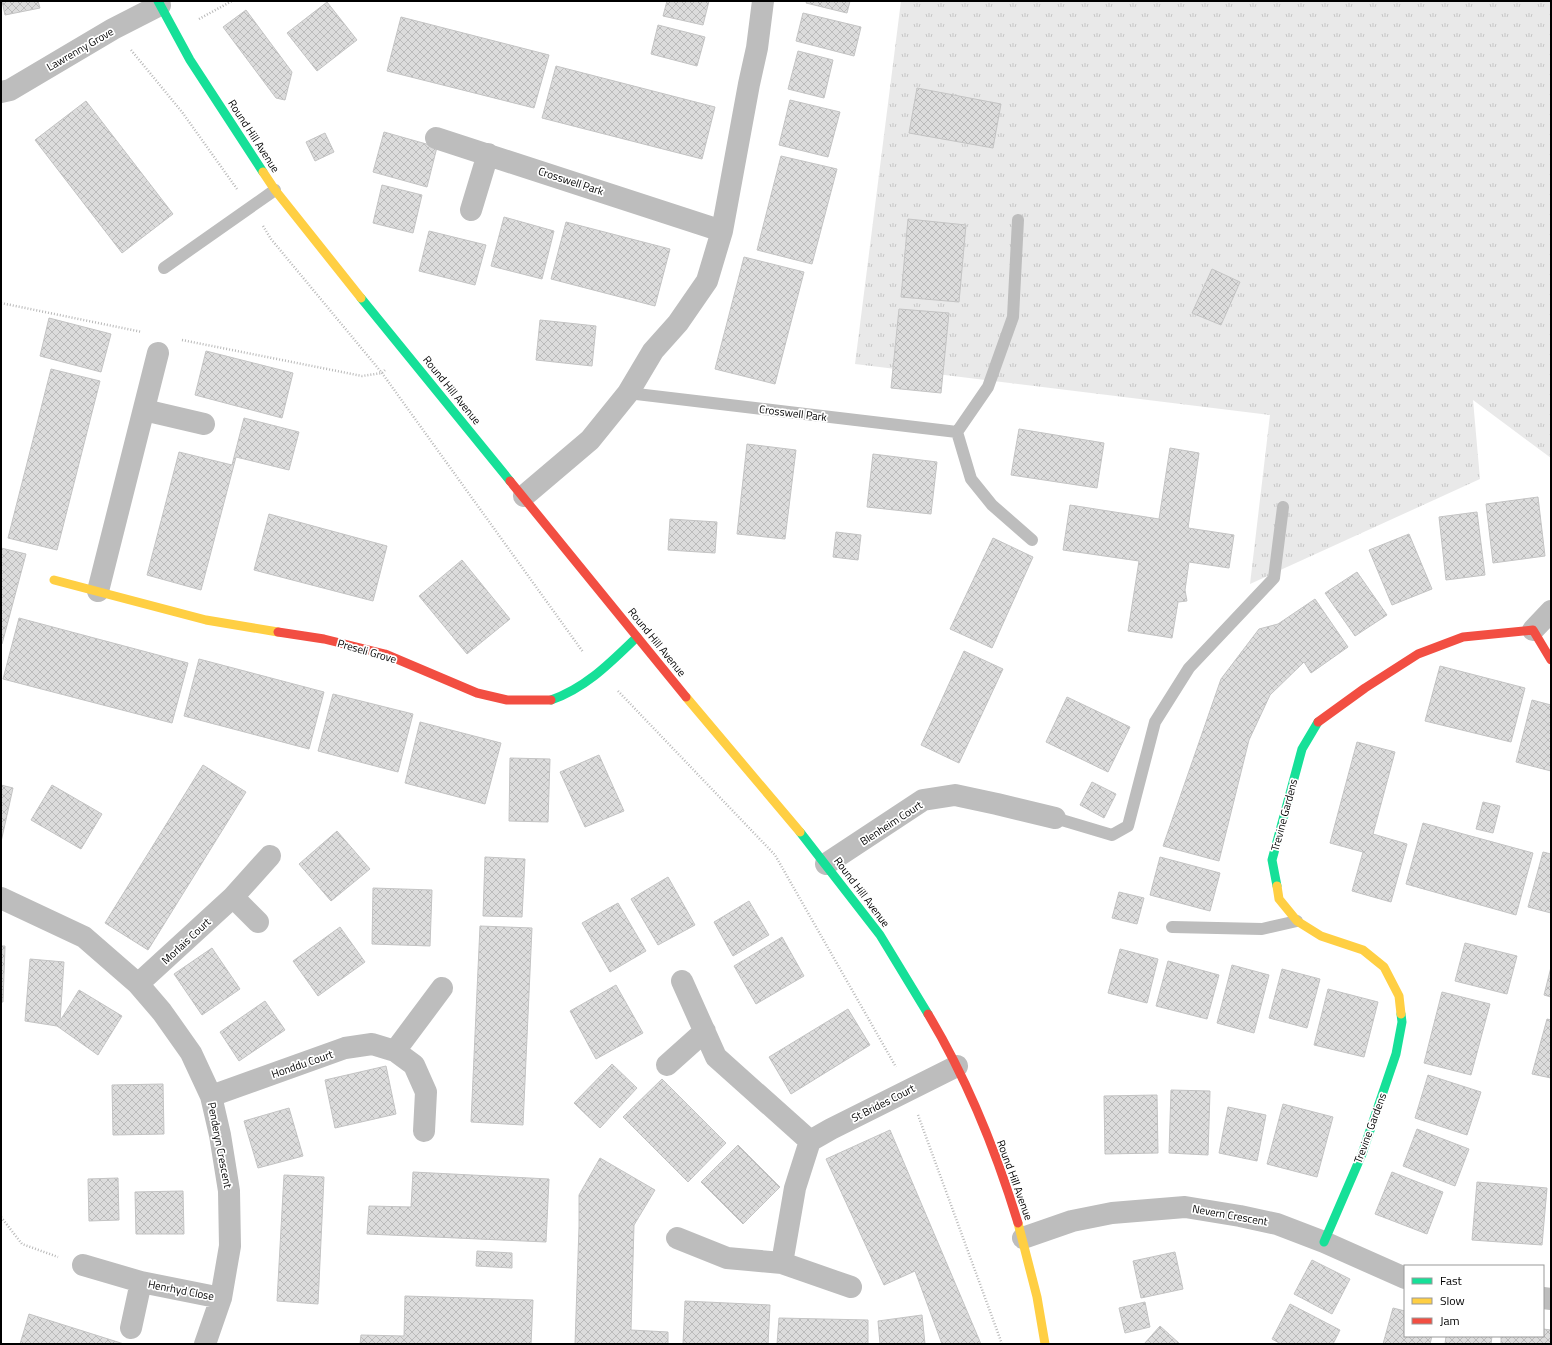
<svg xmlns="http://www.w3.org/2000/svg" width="1552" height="1345" font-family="'Titillium Web',sans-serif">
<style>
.grass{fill:url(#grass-tufts)}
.building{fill:url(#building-cross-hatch);stroke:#c4c4c4}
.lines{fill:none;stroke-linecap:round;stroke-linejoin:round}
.path{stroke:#b8b8b8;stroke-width:2.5;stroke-dasharray:1 2;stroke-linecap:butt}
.lane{stroke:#bdbdbd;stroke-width:12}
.street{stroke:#bdbdbd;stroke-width:22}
.fast{stroke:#16e098;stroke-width:9}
.slow{stroke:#ffcf43;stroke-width:9}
.jam{stroke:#f24e42;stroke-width:9}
.labels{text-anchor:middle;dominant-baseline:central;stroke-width:3.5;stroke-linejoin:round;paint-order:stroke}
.street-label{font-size:11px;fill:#000;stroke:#fff}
</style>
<defs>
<pattern id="grass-tufts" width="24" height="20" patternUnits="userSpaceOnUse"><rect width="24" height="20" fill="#e9e9e9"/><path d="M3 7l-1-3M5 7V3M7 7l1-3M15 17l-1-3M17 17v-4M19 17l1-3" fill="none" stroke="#c6c6c6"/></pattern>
<pattern id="building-cross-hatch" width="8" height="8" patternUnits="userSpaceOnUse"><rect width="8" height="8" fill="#dcdcdc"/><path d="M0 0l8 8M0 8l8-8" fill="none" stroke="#bbb"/></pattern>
</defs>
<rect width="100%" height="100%" fill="#fff"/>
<path class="grass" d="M901,1H1551V458L1473,400L1480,479L1250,584L1270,415L855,364Z"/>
<path class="building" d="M2,1H38L40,8L5,15Z
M667,1H709L703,25L663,16Z
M807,1H850L847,13L806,3Z
M327,2L357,40L317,71L287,33Z
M246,10L292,72L285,100L276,98L223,27Z
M803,13L861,27L854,56L796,41Z
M401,17L549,55L534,108L387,71Z
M658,25L705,37L697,66L651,54Z
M798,51L833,60L824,98L788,89Z
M556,66L715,107L702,159L542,118Z
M917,88L1001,104L993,148L909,133Z
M790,100L840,112L828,157L779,145Z
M86,101L173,214L122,253L35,140Z
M384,132L437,147L427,187L373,172Z
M325,133L334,152L315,161L306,142Z
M781,156L837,169L812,264L757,250Z
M382,185L422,195L413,233L373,223Z
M504,217L554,231L542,279L491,266Z
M908,219L966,225L959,302L901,297Z
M566,222L670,249L655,306L551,279Z
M429,231L486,245L475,285L419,271Z
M744,257L804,272L775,384L715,369Z
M1212,269L1240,282L1221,325L1192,313Z
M899,309L949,313L941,393L891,388Z
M49,318L111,334L101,372L40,356Z
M540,320L596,326L592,366L536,360Z
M206,351L293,373L282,418L195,395Z
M51,369L100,381L57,550L8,538Z
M244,418L299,432L289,470L236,457L201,590L147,575L179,452L232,465Z
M1019,429L1104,443L1097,488L1011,475Z
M747,444L796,450L785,539L737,534Z
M1170,448L1199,453L1188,528L1234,535L1229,568L1189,562L1185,590L1187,601L1178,602L1172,638L1128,631L1139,561L1063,550L1070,505L1159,519Z
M873,454L937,462L931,514L867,507Z
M1538,497L1545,556L1493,563L1486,504Z
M1477,512L1485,575L1446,580L1439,517Z
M269,514L387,546L373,601L254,570Z
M670,519L717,522L715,553L668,550Z
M836,532L861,535L858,560L833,557Z
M1409,534L1432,589L1392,605L1369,550Z
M993,538L1033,557L992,648L950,629Z
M1,548L26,554L2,644H1Z
M462,560L510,619L467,654L419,596Z
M1357,572L1387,615L1355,636L1325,593Z
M1315,599L1348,647L1311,673L1304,662L1270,695L1249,740L1219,861L1163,846L1221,679L1259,629L1278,624Z
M19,618L188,663L172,723L3,679Z
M964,651L1003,669L959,763L921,745Z
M199,659L324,692L309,749L184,716Z
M1440,666L1525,688L1511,742L1425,721Z
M333,694L413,714L398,772L318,751Z
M1067,697L1130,727L1108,772L1046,742Z
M1532,700L1551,705V771L1516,762Z
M420,722L501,743L485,804L405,783Z
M1357,742L1395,752L1373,834L1407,844L1391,902L1352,891L1363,852L1330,843Z
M599,755L624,811L585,827L560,772Z
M510,758L550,759L548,822L509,821Z
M203,765L246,792L148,950L105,923Z
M1092,782L1116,794L1104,818L1080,805Z
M1,785L13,788L1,842Z
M52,785L102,814L81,849L31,820Z
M1483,802L1500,806L1493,833L1476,829Z
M1423,823L1533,853L1516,915L1406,884Z
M337,831L370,869L331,901L299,864Z
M1543,852L1551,854V913L1528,907Z
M485,857L525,859L522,917L483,916Z
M1160,857L1220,873L1210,911L1150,895Z
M668,877L695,925L658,945L631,899Z
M373,888L432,890L430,946L372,944Z
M1119,892L1144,898L1137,924L1112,918Z
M749,901L769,935L733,956L714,922Z
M618,903L646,951L610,972L582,923Z
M480,926L532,928L523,1125L471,1122Z
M340,927L365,962L318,996L293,961Z
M782,937L804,976L756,1004L734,966Z
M1465,943L1517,956L1507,994L1455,981Z
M1,946H5L3,1002H1Z
M212,948L240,989L202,1015L174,974Z
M1120,949L1158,959L1147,1003L1108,993Z
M30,959L64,962L60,1021L79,990L122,1016L98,1055L57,1026L25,1021Z
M1168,961L1219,975L1207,1019L1156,1006Z
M1232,965L1269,975L1254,1033L1217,1023Z
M1551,967V997L1544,995Z
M1282,969L1320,979L1307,1028L1269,1018Z
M616,985L643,1033L596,1059L570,1011Z
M1328,989L1378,1002L1364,1057L1314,1045Z
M1442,992L1490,1004L1471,1075L1424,1063Z
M265,1001L285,1030L239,1061L220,1032Z
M848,1009L870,1045L791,1094L769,1057Z
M1547,1019L1551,1020V1078L1532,1074Z
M612,1064L637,1088L600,1128L574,1103Z
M386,1066L396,1114L335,1128L325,1080Z
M1428,1075L1481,1092L1467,1135L1415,1118Z
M662,1079L726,1143L688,1182L623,1117Z
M163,1084L164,1134L113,1135L112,1085Z
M1171,1090L1210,1091L1208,1155L1169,1153Z
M1157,1095L1158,1153L1105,1154L1104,1096Z
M1283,1104L1333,1117L1317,1177L1267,1164Z
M1228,1107L1266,1115L1257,1161L1219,1153Z
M289,1108L303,1156L258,1168L244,1121Z
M1417,1129L1469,1149L1455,1186L1403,1166Z
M890,1130L981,1344H942L915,1271L884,1285L826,1159Z
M738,1145L780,1187L743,1224L701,1182Z
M600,1158L655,1190L634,1225L631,1330L668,1332V1344H575L579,1227V1195Z
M413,1172L549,1179L546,1242L367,1234L369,1206L411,1207Z
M1392,1172L1443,1192L1427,1234L1375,1214Z
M284,1175L324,1177L318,1304L277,1301Z
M118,1178L119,1220L89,1221L88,1179Z
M1477,1182L1547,1188L1542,1245L1472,1240Z
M183,1191L184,1234H136L135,1192Z
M477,1251L512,1253V1268L476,1266Z
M1175,1252L1183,1289L1141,1298L1133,1261Z
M1312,1260L1350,1279L1332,1314L1294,1294Z
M405,1296L533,1300L531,1344H360L361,1335L404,1336Z
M685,1301L770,1305L768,1344H683Z
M1145,1302L1150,1327L1125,1333L1119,1308Z
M1290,1304L1340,1330L1333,1344H1281L1272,1339Z
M1393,1308L1405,1311V1336H1432L1430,1344H1383Z
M29,1314L124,1344H20Z
M922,1315L925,1344H880L878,1321Z
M779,1318L868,1320V1344H777Z
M1160,1326L1180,1344H1144Z
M1543,1329L1551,1330V1344H1501V1336H1543Z
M1446,1336H1492L1491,1344H1445Z"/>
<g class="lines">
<path class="path" d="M199,19L232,1
M131,50L182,112L237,189
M263,226L271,239L382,373L583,652
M1,303L142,332
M182,340L362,376L382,373L386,369
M618,691L775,855L896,1067
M918,1115L1002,1344
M1,1217L22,1244L58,1257"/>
<path class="lane" d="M164,268L275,190
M628,393L957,432L988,387L1013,317L1018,220
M957,432L971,479L992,505L1032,540
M1055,818L1112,835L1128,826L1155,722L1189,668L1274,578L1283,507
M1172,927L1262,929L1297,921"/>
<path class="street" d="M1,92L10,90L113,29L160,5
M436,138L722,231
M471,210L488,154
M144,410L204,424
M524,496L590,440L628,393L653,351L678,323L707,281L722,231L749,84L757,48L763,1
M98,591L158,353
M1533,630L1551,611
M826,864L923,800L955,795L997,804L1055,818
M233,897L258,922
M1,898L84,937L138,984L162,1012L191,1053L211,1096L220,1135L229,1191L230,1246L221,1298L205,1344
M682,981L716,1057L810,1141
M138,984L233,897L270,856
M395,1051L414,1065L426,1092L424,1131
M667,1065L705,1031
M211,1096L345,1048L372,1044L395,1051L442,988
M677,1238L727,1258L782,1263L851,1287
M1023,1238L1072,1221L1112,1213L1185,1207L1240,1216L1277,1224L1324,1242L1405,1278
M782,1263L795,1188L810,1141L831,1129L957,1066
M83,1265L141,1282L221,1298
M1543,1298L1551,1299
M131,1328L141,1282"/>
<path class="fast" d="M158,1L190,60L263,172
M361,298L510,481
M551,700C586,688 611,662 637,637
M800,832L880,935L928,1014
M1277,886L1272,860L1302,749L1318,722
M1324,1242L1362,1154L1396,1054L1402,1022L1401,1014"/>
<path class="slow" d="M263,172L275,190L361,298
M54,580L206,620L278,632
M686,697L800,832
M1277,886L1279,899L1297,921L1321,936L1363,950L1384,967L1399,996L1401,1014
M1018,1223L1037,1297L1045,1344"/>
<path class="jam" d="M510,481L686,697
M278,632L324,639L385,654L477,693L507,700H551
M1318,722L1365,688L1418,654L1463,637L1533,630L1551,660
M928,1014C967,1079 996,1151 1018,1223"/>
</g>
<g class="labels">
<g class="street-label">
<text transform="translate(80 49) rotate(-30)">Lawrenny Grove</text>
<text transform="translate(254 136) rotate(57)">Round Hill Avenue</text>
<text transform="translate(571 181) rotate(18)">Crosswell Park</text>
<text transform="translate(452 390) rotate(51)">Round Hill Avenue</text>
<text transform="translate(793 413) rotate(7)">Crosswell Park</text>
<text transform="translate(657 642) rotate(51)">Round Hill Avenue</text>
<text transform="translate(367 651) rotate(16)">Preseli Grove</text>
<text transform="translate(1284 815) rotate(-75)">Trevine Gardens</text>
<text transform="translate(891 823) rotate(-33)">Blenheim Court</text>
<text transform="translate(862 892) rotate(53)">Round Hill Avenue</text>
<text transform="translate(186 941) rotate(-43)">Morlais Court</text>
<text transform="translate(302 1064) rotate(-19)">Honddu Court</text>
<text transform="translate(883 1103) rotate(-27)">St Brides Court</text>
<text transform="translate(1370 1128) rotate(-70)">Trevine Gardens</text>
<text transform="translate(220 1145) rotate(79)">Penderyn Crescent</text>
<text transform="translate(1015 1180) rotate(70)">Round Hill Avenue</text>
<text transform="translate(1230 1215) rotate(10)">Nevern Crescent</text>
<text transform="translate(181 1290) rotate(11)">Henrhyd Close</text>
</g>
</g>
<rect width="1552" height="1345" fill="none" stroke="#000000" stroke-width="4"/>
<rect x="1404" y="1265" width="140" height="72" fill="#ffffff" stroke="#999999"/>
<rect x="1412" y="1278" width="20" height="6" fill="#16e098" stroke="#999999"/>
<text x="1440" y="1285" font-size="12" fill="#000000">Fast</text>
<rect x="1412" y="1298" width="20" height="6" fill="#ffcf43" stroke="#999999"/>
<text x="1440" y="1305" font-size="12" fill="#000000">Slow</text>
<rect x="1412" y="1318" width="20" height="6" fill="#f24e42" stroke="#999999"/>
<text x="1440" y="1325" font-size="12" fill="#000000">Jam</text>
</svg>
